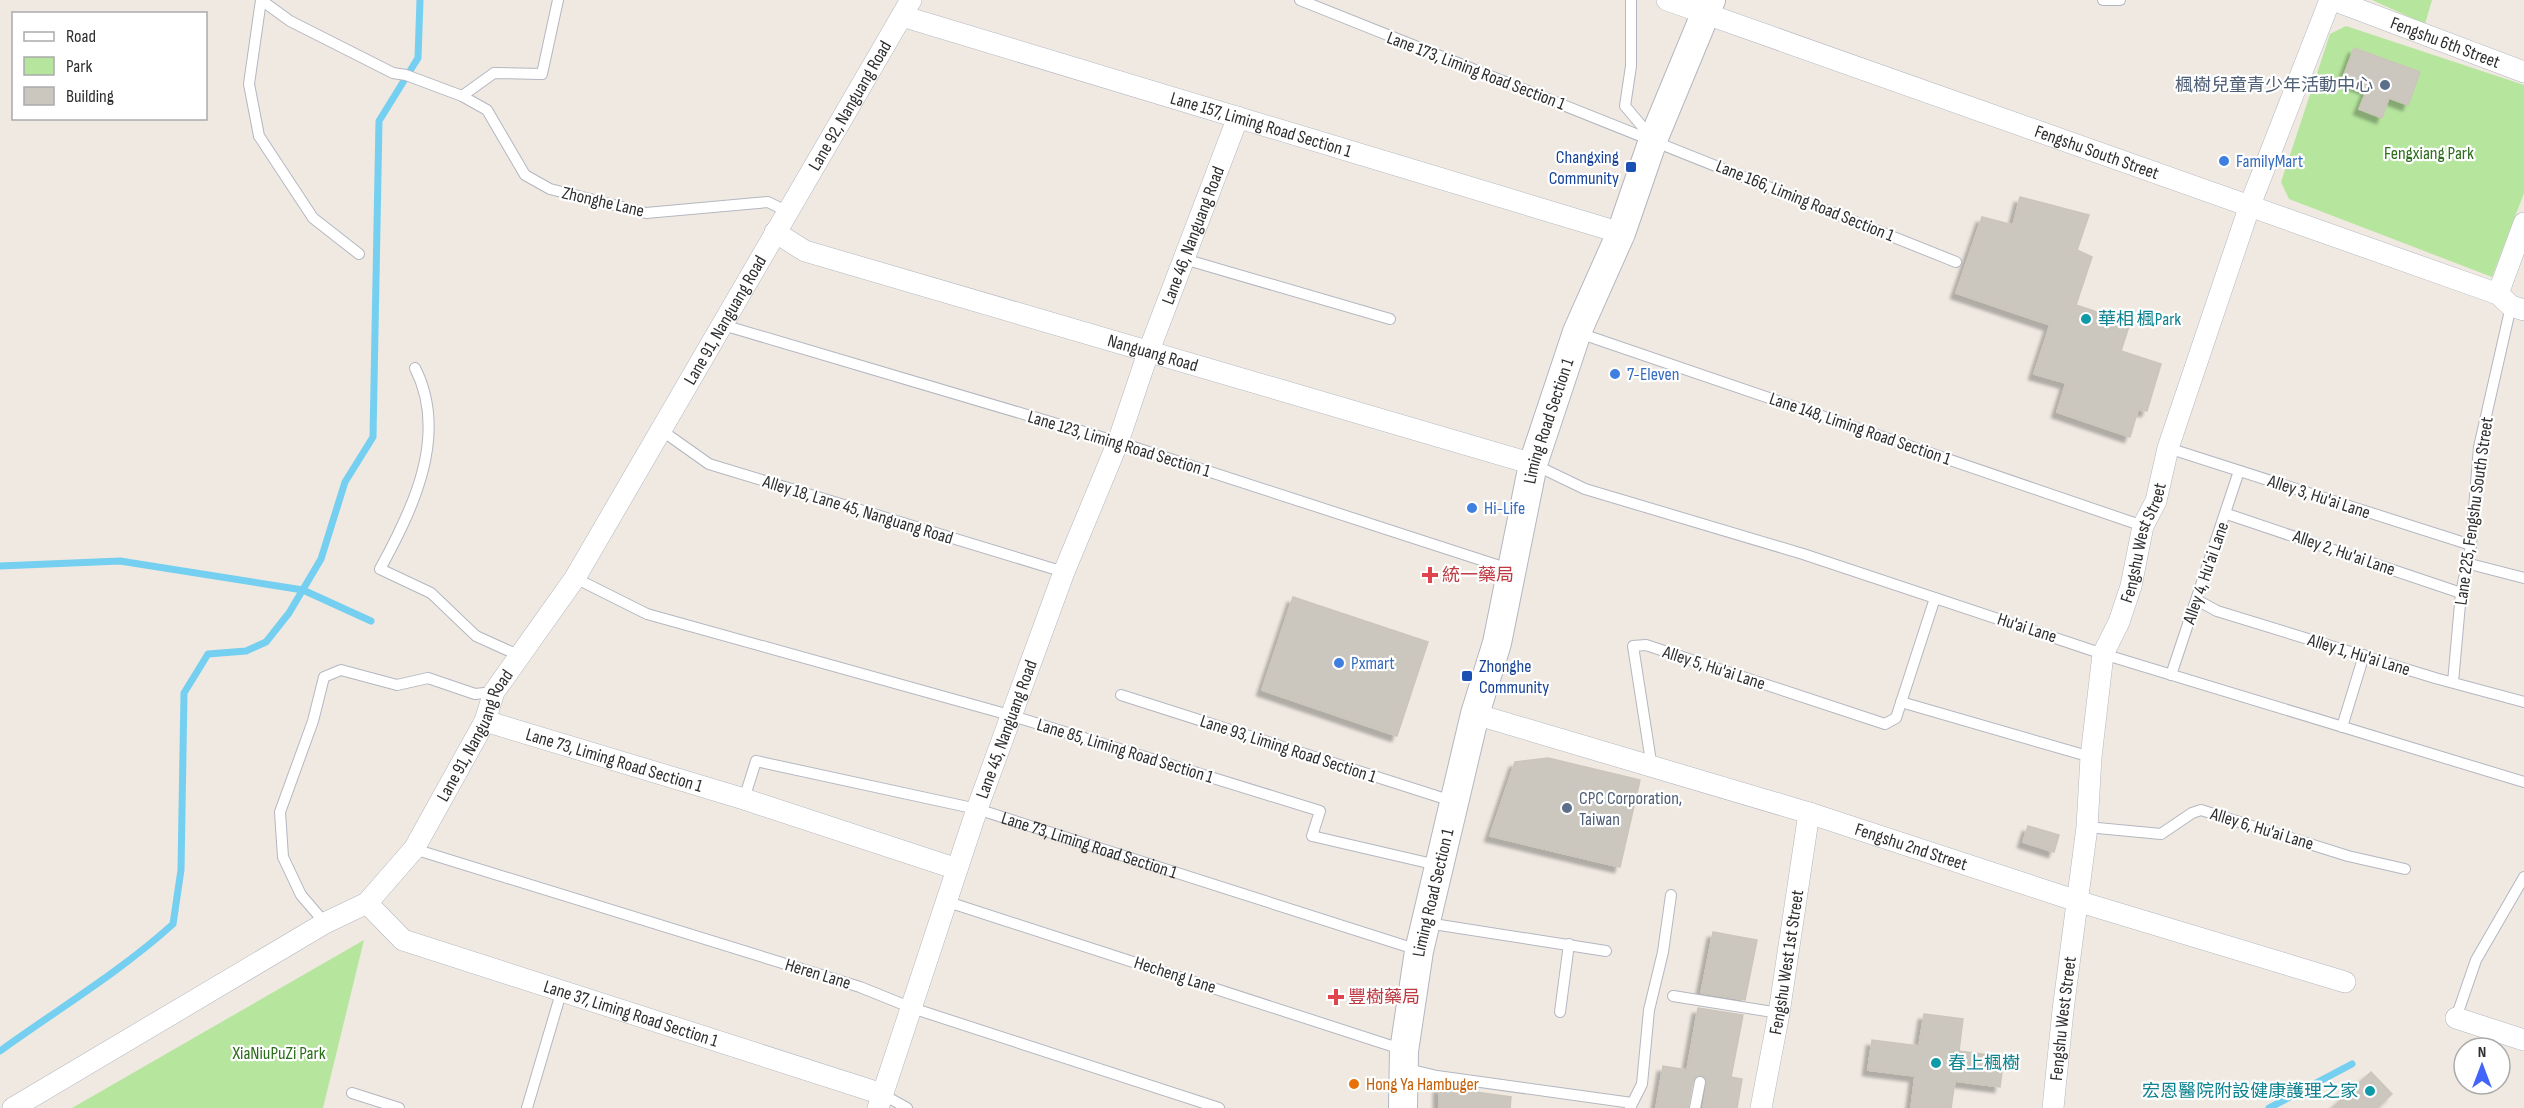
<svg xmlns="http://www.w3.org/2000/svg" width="2524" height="1108" font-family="'Sofia Sans Condensed','Noto Sans TC',sans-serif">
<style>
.green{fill:#b6e59e}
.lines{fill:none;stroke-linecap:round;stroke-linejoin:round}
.stream{stroke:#75cff0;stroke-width:7}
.building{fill:#cbc7bf;stroke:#cbc5ba;stroke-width:1.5;filter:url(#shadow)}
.service-casing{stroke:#b4b7c1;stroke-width:12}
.minor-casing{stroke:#b4b7c1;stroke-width:22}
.secondary-casing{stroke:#b4b7c1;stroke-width:30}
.service{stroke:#fff;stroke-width:10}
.minor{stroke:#fff;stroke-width:21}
.secondary{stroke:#fff;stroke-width:28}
.service-dot{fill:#5c6f8a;stroke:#fff;stroke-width:2}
.shop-dot{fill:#3f7fe0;stroke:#fff;stroke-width:2}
.transit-dot{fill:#1a4fb4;stroke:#fff;stroke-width:2}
.culture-dot{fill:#0f9aa8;stroke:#fff;stroke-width:2}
.health-dot{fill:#e0444e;stroke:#fff;stroke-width:2}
.food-dot{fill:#e8710a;stroke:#fff;stroke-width:2}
.labels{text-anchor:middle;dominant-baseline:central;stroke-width:4.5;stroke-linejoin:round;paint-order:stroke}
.street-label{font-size:18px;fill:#2e2e2e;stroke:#fff}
.service-label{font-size:18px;fill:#4e5e75;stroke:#fff;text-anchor:end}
.park-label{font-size:18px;fill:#2c6e1b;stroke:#fff}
.transit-label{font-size:18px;fill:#164399;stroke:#fff;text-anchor:end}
.shop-label{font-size:18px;fill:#366cbe;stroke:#fff;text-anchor:start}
.culture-label{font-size:18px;fill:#0d838f;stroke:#fff;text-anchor:start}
.health-label{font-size:18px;fill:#be3a42;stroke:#fff;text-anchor:start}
.food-label{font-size:18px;fill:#c56008;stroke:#fff;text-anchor:start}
</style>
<defs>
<filter id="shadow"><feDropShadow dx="-5.5" dy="5.5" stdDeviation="1.5" flood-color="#0004"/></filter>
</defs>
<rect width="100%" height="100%" fill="#efe9e1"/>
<path class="green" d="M2372,0H2432L2425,24Z
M2346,26L2524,85V193L2492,277L2289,199L2281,182L2330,34Z
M364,940L323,1108H72Z"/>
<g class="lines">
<path class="stream" d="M0,566L120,561L303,590L371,621
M0,1051C58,1009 120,972 173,924L181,870L184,693L208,654L246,651L266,642L289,613L321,559L345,482L373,437L379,121L418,58L420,0
M2269,1108L2352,1064"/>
</g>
<path class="building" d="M2354,48L2420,72L2408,105L2389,98L2382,118L2359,109L2367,89L2342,80Z
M2020,197L2089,215L2077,250L2092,257L2076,305L2130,323L2121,351L2161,364L2147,411L2138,410L2130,437L2057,412L2066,383L2034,374L2050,325L1956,293L1982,217L2013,225Z
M1293,597L1428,642L1397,736L1262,690Z
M1548,758L1640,780L1620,867L1490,836L1515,762Z
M2028,826L2059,835L2054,852L2023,842Z
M1713,932L1757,940L1745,1000L1701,993Z
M1698,1008L1743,1015L1731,1077L1742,1079L1737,1108H1703L1707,1083L1705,1077L1701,1075L1693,1080L1688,1108H1656L1663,1066L1687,1070Z
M1924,1014L1963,1019L1959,1051L2004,1057L2000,1087L1955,1081L1951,1108H1911L1915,1076L1868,1070L1872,1040L1919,1046Z
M2371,1072L2392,1094L2377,1108H2332Z
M1439,1087L1511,1097L1510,1108H1439Z"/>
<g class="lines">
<g class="service-casing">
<g id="service">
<path d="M261,0L290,21L393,73L406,75L462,96L487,110L525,175L550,189L646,213L768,202L786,211"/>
<path d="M261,0L249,84L259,136L313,218L359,254"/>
<path d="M1300,0L1956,262"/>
<path d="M1631,0V66L1625,106L1651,137"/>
<path d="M2103,0H2120"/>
<path d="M462,96L494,73L542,74L558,0"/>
<path d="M1184,259L1390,319"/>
<path d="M723,325L1118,442L1512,570"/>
<path d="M1579,333L2143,526"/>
<path d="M415,368C449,435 413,509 380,569L431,593L476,636L518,655"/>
<path d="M661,430L709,464L1064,572"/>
<path d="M2168,448L2471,545"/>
<path d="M1533,464L1585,489L1803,554L2103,654L2524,782"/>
<path d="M2227,514L2461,593"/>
<path d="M2466,563L2524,578"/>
<path d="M575,578L647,614L1013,716L1320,811L1312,836L1437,865"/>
<path d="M2197,600L2217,611L2435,678L2524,702"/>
<path d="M2171,675L2239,471"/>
<path d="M2453,682L2461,593L2471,545L2479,447L2511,306"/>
<path d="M1121,695L1455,802"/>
<path d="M1901,702L2091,757"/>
<path d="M2342,727L2364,655"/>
<path d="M1652,768L1633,646L1646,645L1885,724L1896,718L1935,598"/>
<path id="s1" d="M744,799L756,761L977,809L1418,950"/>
<path d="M2087,827L2161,834L2192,813L2201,810L2348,856L2405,869"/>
<path d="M414,849L860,987L912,1008L1219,1108"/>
<path d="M945,901L1404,1050"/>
<path d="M325,923L301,895L283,857L280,812L313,721L324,677L341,670L397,685L428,678L475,694L494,692"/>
<path d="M1427,923L1606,951"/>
<path d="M1673,996L1779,1013"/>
<path d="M1560,1012L1569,944"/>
<path d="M2456,1018L2476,960L2524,877"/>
<path d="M1404,1068L1437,1076L1632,1103"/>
<path d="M352,1093L399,1108"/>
<path d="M882,1094L907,1108"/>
<path d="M527,1108L561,993"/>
<path d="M1630,1108L1642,1084L1649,1010L1663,952L1671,895"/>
<path d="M1695,1108L1700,1082"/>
</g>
</g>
<g class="minor-casing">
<g id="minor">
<path id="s2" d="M1667,0L2498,294L2511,306L2524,310"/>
<path id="s3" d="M2333,0L2524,72"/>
<path id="s4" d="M902,16L1621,233"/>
<path id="s5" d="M775,232L805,251L1533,464"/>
<path d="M2498,294L2524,223"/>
<path id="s6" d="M1475,714L1809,813L2077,901L2345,982"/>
<path id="s7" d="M485,721L744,799L957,869"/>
<path id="s8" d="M367,903L403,940L882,1094"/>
<path d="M2456,1018L2524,1040"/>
<path id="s9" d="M13,1108L325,923L367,903L414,849L485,721L494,692L575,578L911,0"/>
<path id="s10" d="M878,1108L977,809L1064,572L1118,442L1148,353L1238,117"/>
<path id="s11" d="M1761,1108L1779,1013L1809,813"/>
<path id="s12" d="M2053,1108L2063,1010L2087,827L2091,757L2103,654L2119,622L2131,586L2143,526L2156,501L2168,448L2250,205L2330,0"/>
</g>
</g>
<g class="secondary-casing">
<g id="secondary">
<path id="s13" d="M1403,1108L1404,1051L1419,951L1475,714L1497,643L1533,464L1577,332L1621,233L1653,140L1711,0"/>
</g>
</g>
<use href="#service" class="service"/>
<use href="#minor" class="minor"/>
<use href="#secondary" class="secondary"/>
</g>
<g class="service-dot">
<circle cx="2385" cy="85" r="6"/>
<circle cx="1567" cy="808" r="6"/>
</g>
<g class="shop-dot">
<circle cx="2224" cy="161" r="6"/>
<circle cx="1615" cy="374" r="6"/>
<circle cx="1472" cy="508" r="6"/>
<circle cx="1339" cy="663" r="6"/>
</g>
<g class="transit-dot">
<rect x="1625" y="161" width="12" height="12" rx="3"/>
<rect x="1461" y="670" width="12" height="12" rx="3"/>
</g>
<g class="culture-dot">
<circle cx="2086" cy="319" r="6"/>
<circle cx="1936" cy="1063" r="6"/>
<circle cx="2370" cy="1091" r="6"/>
</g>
<g class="health-dot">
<path d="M1427 566h6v6h6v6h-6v6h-6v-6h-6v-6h6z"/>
<path d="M1333 988h6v6h6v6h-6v6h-6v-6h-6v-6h6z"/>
</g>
<circle class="food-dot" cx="1354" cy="1084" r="6"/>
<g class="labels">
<g class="street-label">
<text stroke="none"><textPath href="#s3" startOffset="120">Fengshu 6th Street</textPath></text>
<text transform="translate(1476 71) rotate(21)">Lane 173, Liming Road Section 1</text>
<text stroke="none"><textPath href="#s9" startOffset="1344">Lane 92, Nanguang Road</textPath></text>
<text stroke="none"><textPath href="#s4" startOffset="375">Lane 157, Liming Road Section 1</textPath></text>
<text stroke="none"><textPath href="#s2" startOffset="456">Fengshu South Street</textPath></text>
<text transform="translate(1805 201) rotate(22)">Lane 166, Liming Road Section 1</text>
<text transform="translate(603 202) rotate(13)">Zhonghe Lane</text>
<text stroke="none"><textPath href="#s10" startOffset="928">Lane 46, Nanguang Road</textPath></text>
<text stroke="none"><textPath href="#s9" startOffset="1096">Lane 91, Nanguang Road</textPath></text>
<text stroke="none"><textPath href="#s5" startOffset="398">Nanguang Road</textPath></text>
<text stroke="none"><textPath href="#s13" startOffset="704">Liming Road Section 1</textPath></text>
<text transform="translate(1860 429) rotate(19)">Lane 148, Liming Road Section 1</text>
<text transform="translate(1119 444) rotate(17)">Lane 123, Liming Road Section 1</text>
<text transform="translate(2319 497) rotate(18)">Alley 3, Hu'ai Lane</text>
<text transform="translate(858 510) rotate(17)">Alley 18, Lane 45, Nanguang Road</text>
<text transform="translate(2474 511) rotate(-82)">Lane 225, Fengshu South Street</text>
<text stroke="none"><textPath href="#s12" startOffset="576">Fengshu West Street</textPath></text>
<text transform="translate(2344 553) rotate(19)">Alley 2, Hu'ai Lane</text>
<text transform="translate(2206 573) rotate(-71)">Alley 4, Hu'ai Lane</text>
<text transform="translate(2027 628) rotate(18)">Hu'ai Lane</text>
<text transform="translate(2359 655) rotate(17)">Alley 1, Hu'ai Lane</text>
<text transform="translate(1714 668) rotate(18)">Alley 5, Hu'ai Lane</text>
<text stroke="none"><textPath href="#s10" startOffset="400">Lane 45, Nanguang Road</textPath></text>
<text stroke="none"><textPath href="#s9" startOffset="610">Lane 91, Nanguang Road</textPath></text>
<text transform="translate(1288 749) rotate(18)">Lane 93, Liming Road Section 1</text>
<text transform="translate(1125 751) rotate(17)">Lane 85, Liming Road Section 1</text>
<text stroke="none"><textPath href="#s7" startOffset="135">Lane 73, Liming Road Section 1</textPath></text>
<text transform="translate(2262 829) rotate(17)">Alley 6, Hu'ai Lane</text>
<text stroke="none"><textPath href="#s1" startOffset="384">Lane 73, Liming Road Section 1</textPath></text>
<text stroke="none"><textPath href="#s6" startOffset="456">Fengshu 2nd Street</textPath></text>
<text stroke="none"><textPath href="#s13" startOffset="218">Liming Road Section 1</textPath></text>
<text stroke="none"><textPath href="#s11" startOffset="148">Fengshu West 1st Street</textPath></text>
<text transform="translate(818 974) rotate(17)">Heren Lane</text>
<text transform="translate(1175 975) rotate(18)">Hecheng Lane</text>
<text stroke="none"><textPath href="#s8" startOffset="291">Lane 37, Liming Road Section 1</textPath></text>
<text stroke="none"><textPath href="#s12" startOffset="90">Fengshu West Street</textPath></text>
</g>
<g class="service-label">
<text x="2373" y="85">楓樹兒童青少年活動中心</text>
<text x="1579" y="798" text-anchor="start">CPC Corporation,<tspan x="1579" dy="21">Taiwan</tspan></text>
</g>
<g class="park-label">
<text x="2429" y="153">Fengxiang Park</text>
<text x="279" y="1053">XiaNiuPuZi Park</text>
</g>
<g class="transit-label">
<text x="1619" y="157">Changxing<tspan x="1619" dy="21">Community</tspan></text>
<text x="1479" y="666" text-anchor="start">Zhonghe<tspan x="1479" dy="21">Community</tspan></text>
</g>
<g class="shop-label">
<text x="2236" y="161">FamilyMart</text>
<text x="1627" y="374">7-Eleven</text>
<text x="1484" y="508">Hi-Life</text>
<text x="1351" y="663">Pxmart</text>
</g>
<g class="culture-label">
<text x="2098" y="319">華相 楓Park</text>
<text x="1948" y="1063">春上楓樹</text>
<text x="2358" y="1091" text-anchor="end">宏恩醫院附設健康護理之家</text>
</g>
<g class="health-label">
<text x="1442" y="575">統一藥局</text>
<text x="1348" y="997">豐樹藥局</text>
</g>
<g class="food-label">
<text x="1366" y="1084">Hong Ya Hambuger</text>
</g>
</g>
<rect x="12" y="12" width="195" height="108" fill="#ffffff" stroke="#ababab" stroke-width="1.5"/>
<rect x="24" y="32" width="30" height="9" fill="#ffffff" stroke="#ababab" stroke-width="1.5"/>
<text x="66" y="42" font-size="18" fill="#2e2e2e">Road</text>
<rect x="24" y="57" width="30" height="18" fill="#b6e59e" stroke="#ababab" stroke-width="1.5"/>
<text x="66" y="72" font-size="18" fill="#2e2e2e">Park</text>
<rect x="24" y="87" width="30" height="18" fill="#cbc7bf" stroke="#ababab" stroke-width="1.5"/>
<text x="66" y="102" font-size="18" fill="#2e2e2e">Building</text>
<g transform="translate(2482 1066)"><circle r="28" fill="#ffffff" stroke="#ababab" stroke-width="1.5"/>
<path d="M0-4.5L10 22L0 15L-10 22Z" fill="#4264fb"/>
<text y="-9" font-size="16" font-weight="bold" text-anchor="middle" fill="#2e2e2e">N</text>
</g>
</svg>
